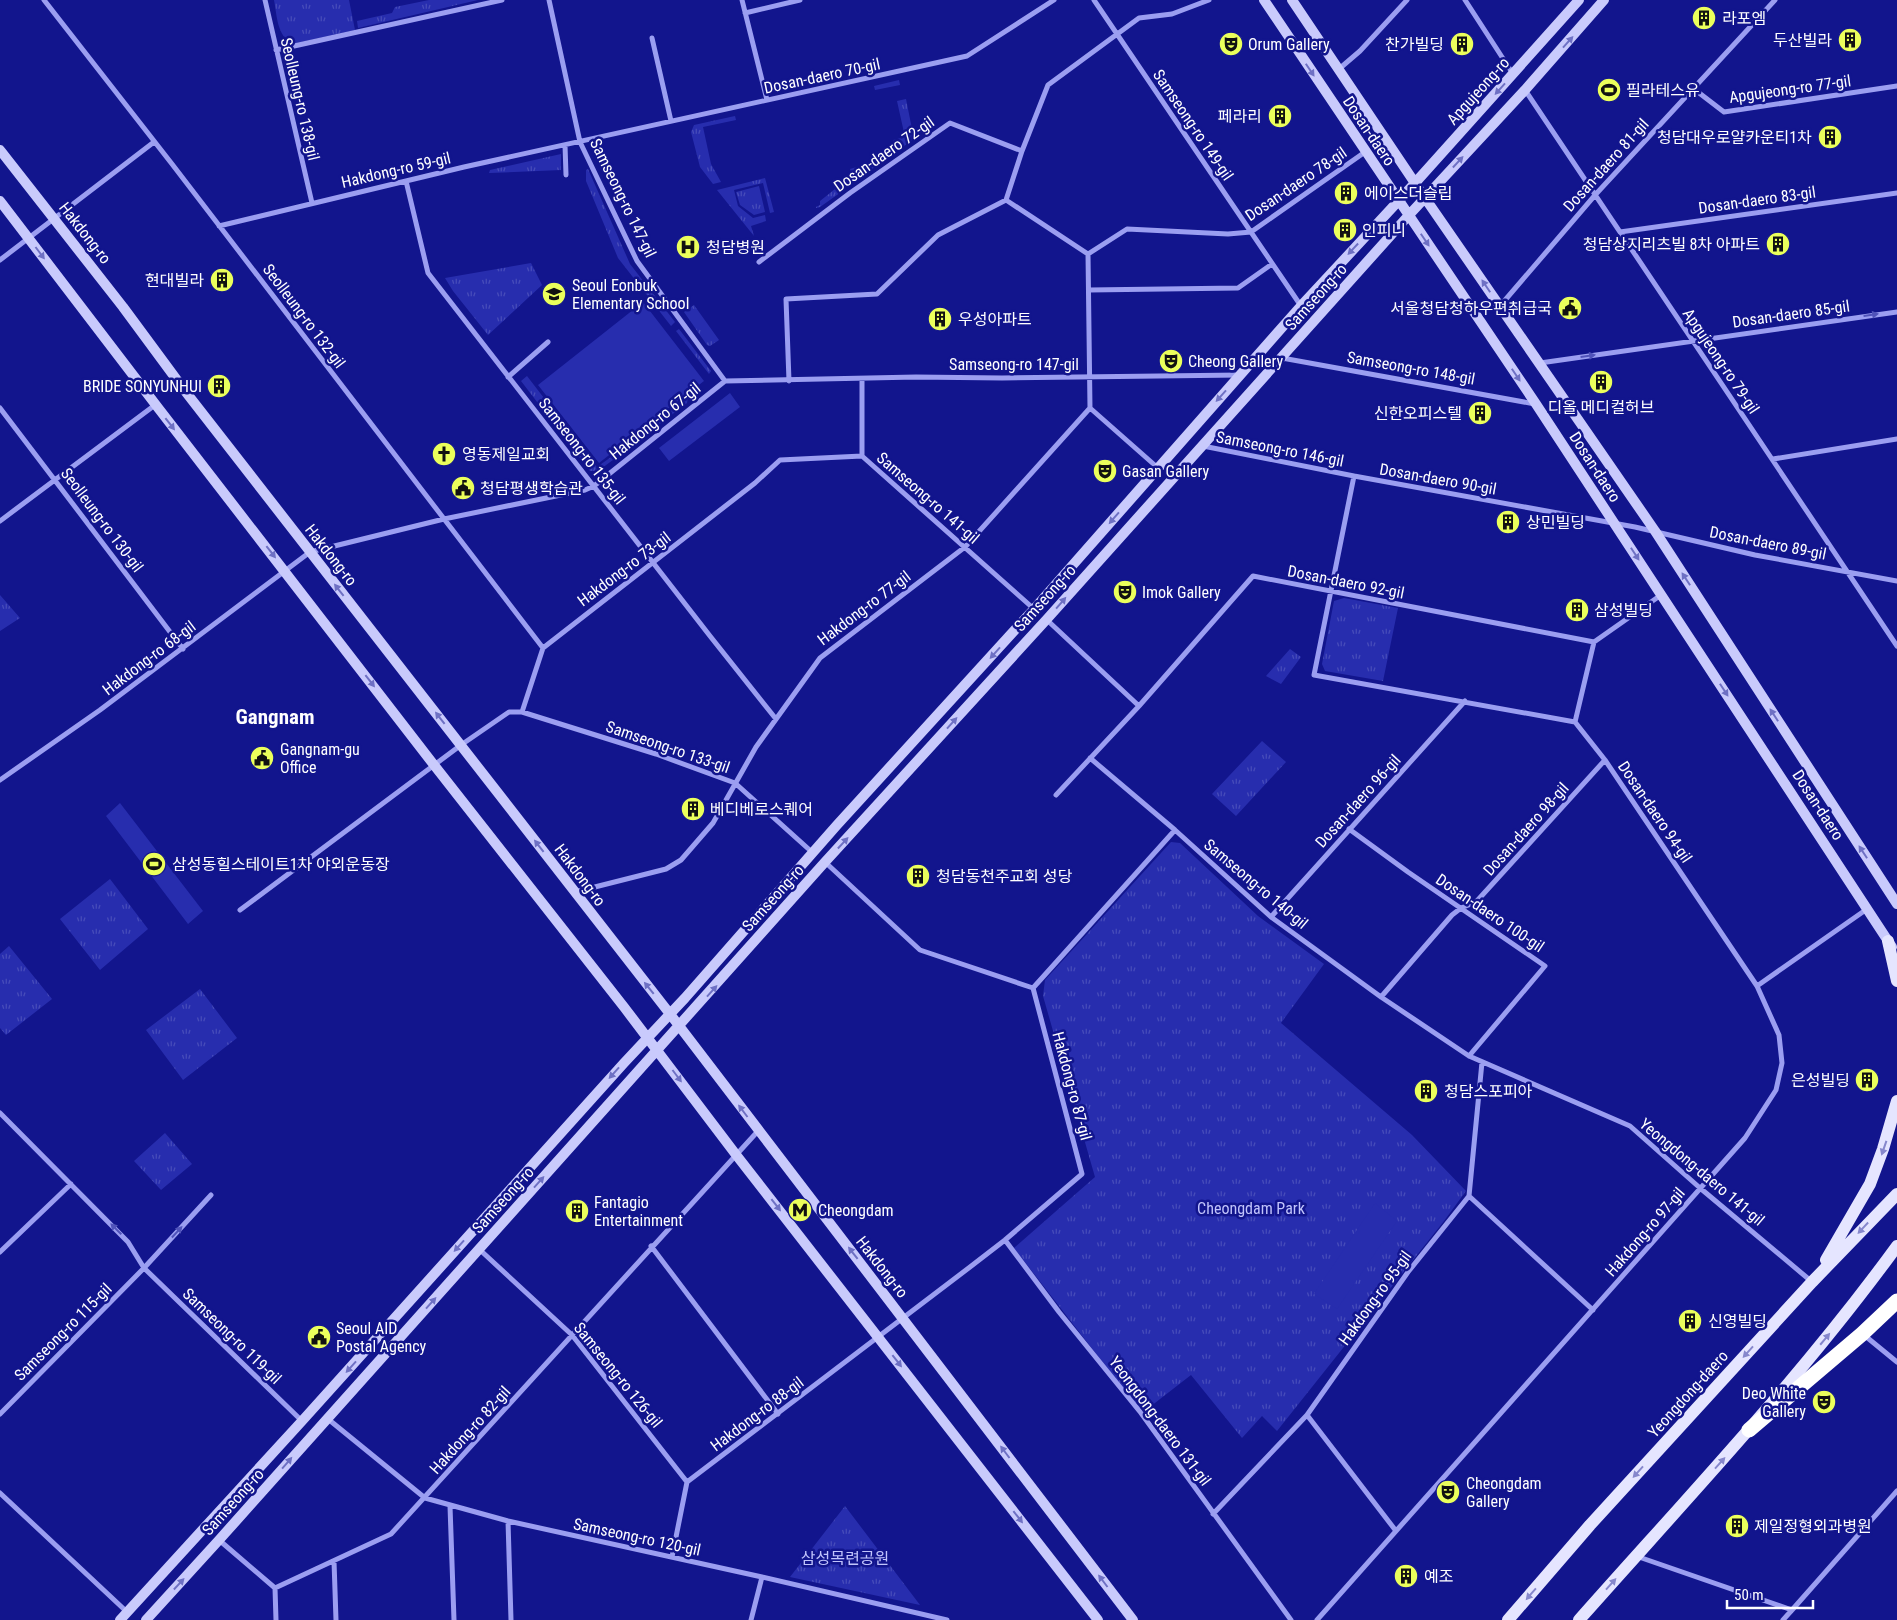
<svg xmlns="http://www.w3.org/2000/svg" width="1897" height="1620" font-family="'Roboto Condensed','Noto Sans KR',sans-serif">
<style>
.grass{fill:url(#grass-tufts)}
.garden{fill:#272dae}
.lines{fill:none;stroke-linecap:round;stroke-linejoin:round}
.street{stroke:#9b9ef1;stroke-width:5}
.secondary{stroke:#c9cafc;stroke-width:10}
.primary{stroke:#e5e5ff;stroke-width:12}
.highway{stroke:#fff;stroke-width:15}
.oneway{fill:#6e70c4}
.oneway2{fill:#5053ba}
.oneway3{fill:#8687cc}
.labels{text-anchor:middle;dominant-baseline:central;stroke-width:5;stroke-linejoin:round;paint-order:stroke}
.poi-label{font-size:16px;fill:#fff;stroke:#12158d;text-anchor:start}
.street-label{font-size:16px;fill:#fff;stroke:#12158d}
.park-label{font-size:16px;fill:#c1c4fc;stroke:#12158d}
.district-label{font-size:21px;font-weight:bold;fill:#fff;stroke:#12158d}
</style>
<defs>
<pattern id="grass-tufts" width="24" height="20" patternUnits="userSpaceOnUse" patternTransform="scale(1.25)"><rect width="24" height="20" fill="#272dae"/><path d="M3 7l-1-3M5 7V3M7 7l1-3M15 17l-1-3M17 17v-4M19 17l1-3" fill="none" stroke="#474cba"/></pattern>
</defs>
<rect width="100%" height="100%" fill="#12158d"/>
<path class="grass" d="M274,0H349L355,30L292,44C277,35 277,16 274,0Z
M429,0H478L358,28L357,21L392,13L395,7Z
M899,80L900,85L875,90L874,86Z
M906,99L914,139L868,172L866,164L871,162L881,152L894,147L893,140L905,137L897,101Z
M735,116L736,120L703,127L711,164L721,182L713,184L700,167L691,132L694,125Z
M561,154V170L489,173L490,170Z
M864,165L866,173L856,179L852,176L850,169Z
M588,169L630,264L675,322L671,326L618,258L586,181V170Z
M765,178L774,212L770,213L763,183L734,190L738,206L753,218L765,215L766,221L751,226L754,236L717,190Z
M838,178L841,180L844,190L820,207L816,208V207L820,205V201L835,189L833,180Z
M759,186L765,212L754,215L740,205L736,192Z
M531,263L542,285L488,335L453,291L445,278Z
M694,305L719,340L710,346L707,345L684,312Z
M679,329L711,371L709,374L676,331Z
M527,376L597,467L621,450V454L598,471H590L521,381Z
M688,397L687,403L635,443H630Z
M0,595L20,618L0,631Z
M1344,598L1398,608L1383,681L1325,671L1322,664L1334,601Z
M1290,649L1301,657L1281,684L1266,676Z
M1262,741L1286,762L1236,816L1212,794Z
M1171,842L1180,843L1258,916L1324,964L1281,1023L1412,1135L1466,1191L1444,1221L1277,1431L1262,1416L1242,1438L1191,1375L1142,1413L1014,1248L1095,1177L1043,996L1045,980Z
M110,879L148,929L100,970L60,919Z
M9,946L52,999L6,1035L0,1028V954Z
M200,989L237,1038L183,1080L146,1030Z
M165,1133L192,1164L161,1190L134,1161Z
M845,1506L920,1605L790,1577Z"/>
<path class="garden" d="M643,302L704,381L599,463L538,385Z
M730,393L740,407L669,461L659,448Z
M120,803L203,911L188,924L106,816Z
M1375,1203L1397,1221L1337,1309L1314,1294Z"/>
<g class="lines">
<path class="street" d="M44,0L172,164L543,648
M265,0L312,203
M549,0L580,142L637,261L725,381
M742,0L767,100
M1094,0L1301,306
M1465,0L1513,74
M745,13L800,0
M652,38L671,121
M276,50L502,0
M1339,69L1360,51L1407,0
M1694,89L1724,112L1897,86
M1525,90L1897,646
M565,145L566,175
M406,181L428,273L710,636L776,719
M1006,200L1022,151L1048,85L1139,18L1172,14L1209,0
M219,226L464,167L967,56L1054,0
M1620,232L1897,193
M1088,254L1127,229L1228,234L1251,232L1365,152
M1088,254L1090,408L1158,468
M0,260L154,142
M759,262L850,193L950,123L1022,151
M1089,290L1238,288L1272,264
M1500,306L1596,194L1775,0
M1282,358L1535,404
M1540,363L1897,312
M508,377L548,342
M862,379V456L1034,609
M725,381L916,377L1002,378L1240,375
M789,381L786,299L877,294L938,235L1006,200L1088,254
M0,408L183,649
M1203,446L1354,476L1635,527L1755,555L1897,581
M1773,459L1897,439
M1354,476L1314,675L1575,722
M0,521L155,405
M1047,620L1139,706
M522,712L656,754L735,783L813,853
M1090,758L1175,830L1271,917L1381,997L1469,1056L1630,1126L1700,1188L1811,1281
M0,780L100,710L310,552L444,519L585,490L594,486L725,381
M1056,795L1139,706L1253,576L1594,642L1661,595
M1349,829L1408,872L1545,966L1469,1056
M825,862L920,950L1033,988
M575,892L666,869L681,860L713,823L756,747L820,658L965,547L1090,408
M240,910L461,745L509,712H522L543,648L755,483L780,460L862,456
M1271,917L1465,701
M1757,986L1867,909
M1033,988L1175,830
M1381,997L1452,915L1461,908L1476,902L1605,760
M0,1113L128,1242L144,1268L302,1421
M1469,1196L1593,1310
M1005,1240L1059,1312L1141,1413L1291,1620
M651,1246L778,1414
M479,1249L572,1335L687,1482
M0,1252L71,1184
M1864,1335L1897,1362
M0,1414L144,1268L211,1195
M1307,1415L1396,1531
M328,1419L425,1498L508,1521L762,1577L947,1620
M0,1493L127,1612
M450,1506L454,1620
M1213,1514L1307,1415L1408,1272L1469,1196L1482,1062
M508,1521L511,1620
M219,1540L275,1588L276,1620
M1636,1556L1792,1610L1897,1491
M672,1557L687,1482L970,1267L1005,1240L1082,1174L1033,988
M334,1561L336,1620
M275,1588L391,1534L758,1131
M751,1620L762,1577
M1317,1620L1745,1138L1776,1090L1782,1063L1779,1035L1757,986L1605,760L1575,722L1594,642
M1783,1620L1792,1610"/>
<path class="secondary" d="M1264,0L1536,404L1892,947
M1292,0L1425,198L1655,531L1897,904
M0,150L123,307L185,391L670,1014L1133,1620
M0,201L159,409L434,765L624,1007L737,1156L1098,1620
M120,1620L302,1421L624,1063L685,998L837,825L1034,609L1301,306L1415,183L1579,0
M146,1620L219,1540L825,862L1047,619L1409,215L1525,90L1604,0"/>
<path class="primary" d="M1888,941L1897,981
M1826,1260L1870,1184L1883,1149L1897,1101
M1508,1620L1590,1525L1812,1282L1897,1194
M1579,1620C1687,1498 1801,1378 1897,1246"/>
<path class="highway" d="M1749,1430L1862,1334L1897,1301"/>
</g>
<defs><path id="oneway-solid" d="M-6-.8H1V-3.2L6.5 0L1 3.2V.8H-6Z" transform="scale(1.25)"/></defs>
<g class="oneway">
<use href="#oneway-solid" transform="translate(1568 42) rotate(-48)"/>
<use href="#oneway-solid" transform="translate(1310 70) rotate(56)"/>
<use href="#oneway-solid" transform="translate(1500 89) rotate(132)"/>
<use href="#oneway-solid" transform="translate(1458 162) rotate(-47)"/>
<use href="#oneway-solid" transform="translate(1425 240) rotate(56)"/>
<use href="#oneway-solid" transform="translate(1353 249) rotate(133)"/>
<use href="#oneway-solid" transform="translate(40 253) rotate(53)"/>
<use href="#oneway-solid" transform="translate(1486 286) rotate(-124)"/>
<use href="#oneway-solid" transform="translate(1516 375) rotate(56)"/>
<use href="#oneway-solid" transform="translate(1221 396) rotate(132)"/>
<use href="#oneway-solid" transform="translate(170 424) rotate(52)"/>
<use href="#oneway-solid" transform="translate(1114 518) rotate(131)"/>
<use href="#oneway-solid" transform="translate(271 552) rotate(52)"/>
<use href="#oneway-solid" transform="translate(1635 554) rotate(57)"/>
<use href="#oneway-solid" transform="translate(1686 579) rotate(-123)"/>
<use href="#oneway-solid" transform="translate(339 590) rotate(-128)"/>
<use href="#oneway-solid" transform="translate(1061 603) rotate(-49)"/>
<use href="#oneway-solid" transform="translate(995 653) rotate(132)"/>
<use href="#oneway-solid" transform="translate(370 681) rotate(52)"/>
<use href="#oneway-solid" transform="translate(1724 690) rotate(57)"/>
<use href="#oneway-solid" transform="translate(1774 715) rotate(-123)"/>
<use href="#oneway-solid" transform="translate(440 718) rotate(-128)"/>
<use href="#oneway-solid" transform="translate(952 723) rotate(-48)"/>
<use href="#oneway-solid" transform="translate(843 843) rotate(-47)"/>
<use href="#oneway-solid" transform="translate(539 846) rotate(-128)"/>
<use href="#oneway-solid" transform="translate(1863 852) rotate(-123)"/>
<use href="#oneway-solid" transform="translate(649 988) rotate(-129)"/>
<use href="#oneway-solid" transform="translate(712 991) rotate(-48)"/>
<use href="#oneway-solid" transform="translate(614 1073) rotate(132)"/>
<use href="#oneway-solid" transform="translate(677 1076) rotate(53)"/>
<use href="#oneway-solid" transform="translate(743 1111) rotate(-127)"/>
<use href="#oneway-solid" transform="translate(539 1182) rotate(-48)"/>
<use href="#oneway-solid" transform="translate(776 1205) rotate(52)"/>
<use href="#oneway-solid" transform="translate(459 1246) rotate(132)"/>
<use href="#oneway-solid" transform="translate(853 1253) rotate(-128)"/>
<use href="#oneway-solid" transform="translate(431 1303) rotate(-48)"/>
<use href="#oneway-solid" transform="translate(897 1361) rotate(52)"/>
<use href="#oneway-solid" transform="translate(351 1367) rotate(132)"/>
<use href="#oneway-solid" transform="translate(1005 1452) rotate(-127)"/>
<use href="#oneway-solid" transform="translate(287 1463) rotate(-49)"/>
<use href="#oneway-solid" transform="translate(1018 1517) rotate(52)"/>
<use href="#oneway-solid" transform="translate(1103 1581) rotate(-127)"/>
<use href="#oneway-solid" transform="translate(179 1584) rotate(-47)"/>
</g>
<g class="oneway2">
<use href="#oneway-solid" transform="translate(1871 315) rotate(-8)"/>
<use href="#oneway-solid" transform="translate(1588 356) rotate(-8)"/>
<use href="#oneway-solid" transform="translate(116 1229) rotate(-135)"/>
<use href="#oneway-solid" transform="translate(177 1232) rotate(-47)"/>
</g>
<g class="oneway3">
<use href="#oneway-solid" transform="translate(1884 1148) rotate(109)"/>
<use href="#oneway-solid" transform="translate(1863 1228) rotate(133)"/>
<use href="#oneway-solid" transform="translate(1825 1339) rotate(-50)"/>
<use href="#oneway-solid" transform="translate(1748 1352) rotate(132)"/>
<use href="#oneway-solid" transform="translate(1720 1463) rotate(-48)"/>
<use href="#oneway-solid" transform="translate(1638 1472) rotate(132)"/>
<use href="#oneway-solid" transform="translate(1611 1584) rotate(-48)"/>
<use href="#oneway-solid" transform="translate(1531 1594) rotate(131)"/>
</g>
<defs>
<g id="building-disc" transform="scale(1.25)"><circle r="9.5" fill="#ebff5b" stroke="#12158d"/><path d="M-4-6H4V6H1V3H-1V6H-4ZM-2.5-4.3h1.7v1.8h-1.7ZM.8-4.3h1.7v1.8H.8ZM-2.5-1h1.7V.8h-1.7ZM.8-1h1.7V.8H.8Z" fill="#111"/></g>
<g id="theatre-disc" transform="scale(1.25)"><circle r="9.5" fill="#ebff5b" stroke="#12158d"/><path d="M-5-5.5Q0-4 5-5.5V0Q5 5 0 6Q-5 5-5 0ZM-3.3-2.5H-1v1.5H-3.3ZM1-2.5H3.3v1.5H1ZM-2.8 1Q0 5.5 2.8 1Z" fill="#111"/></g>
<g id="stadium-disc" transform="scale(1.25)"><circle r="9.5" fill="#ebff5b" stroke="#12158d"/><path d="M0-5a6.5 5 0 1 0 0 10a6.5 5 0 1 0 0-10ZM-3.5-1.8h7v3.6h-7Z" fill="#111"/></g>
<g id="hospital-disc" transform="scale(1.25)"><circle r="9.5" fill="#ebff5b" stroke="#12158d"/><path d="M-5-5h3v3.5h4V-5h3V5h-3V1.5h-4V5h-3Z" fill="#111"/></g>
<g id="school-disc" transform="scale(1.25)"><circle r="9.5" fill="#ebff5b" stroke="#12158d"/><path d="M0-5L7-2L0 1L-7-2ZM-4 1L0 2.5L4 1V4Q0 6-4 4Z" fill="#111"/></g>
<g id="civic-disc" transform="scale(1.25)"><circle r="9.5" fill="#ebff5b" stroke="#12158d"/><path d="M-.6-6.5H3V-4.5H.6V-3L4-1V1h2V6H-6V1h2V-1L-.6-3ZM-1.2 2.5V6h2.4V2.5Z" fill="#111"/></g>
<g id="church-disc" transform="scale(1.25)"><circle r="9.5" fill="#ebff5b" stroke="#12158d"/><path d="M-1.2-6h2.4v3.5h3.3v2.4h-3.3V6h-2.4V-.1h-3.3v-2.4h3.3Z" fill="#111"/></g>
<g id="metro-disc" transform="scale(1.25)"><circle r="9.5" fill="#ebff5b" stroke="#12158d"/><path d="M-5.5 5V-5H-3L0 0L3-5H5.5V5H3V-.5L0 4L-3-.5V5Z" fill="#111"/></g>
</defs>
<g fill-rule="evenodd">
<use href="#building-disc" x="1704" y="18"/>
<use href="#building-disc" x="1850" y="40"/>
<use href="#theatre-disc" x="1231" y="44"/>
<use href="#building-disc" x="1462" y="44"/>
<use href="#stadium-disc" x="1609" y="90"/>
<use href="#building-disc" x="1280" y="116"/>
<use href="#building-disc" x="1830" y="137"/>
<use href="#building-disc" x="1346" y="193"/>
<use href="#building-disc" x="1345" y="230"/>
<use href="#building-disc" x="1778" y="244"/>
<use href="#hospital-disc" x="688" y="247"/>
<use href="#building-disc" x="222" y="280"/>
<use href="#school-disc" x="554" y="294"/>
<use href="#civic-disc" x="1570" y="308"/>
<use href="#building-disc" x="940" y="319"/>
<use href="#theatre-disc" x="1171" y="361"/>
<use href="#building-disc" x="1601" y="382"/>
<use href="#building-disc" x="219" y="386"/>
<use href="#building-disc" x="1480" y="413"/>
<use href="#church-disc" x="444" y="454"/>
<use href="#theatre-disc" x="1105" y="471"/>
<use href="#civic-disc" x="463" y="488"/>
<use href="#building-disc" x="1508" y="522"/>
<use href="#theatre-disc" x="1125" y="592"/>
<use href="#building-disc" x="1577" y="610"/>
<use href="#civic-disc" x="262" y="758"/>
<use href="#building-disc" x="693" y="809"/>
<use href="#stadium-disc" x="154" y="864"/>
<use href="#building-disc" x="918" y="876"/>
<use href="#building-disc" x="1867" y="1080"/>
<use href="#building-disc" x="1426" y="1091"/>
<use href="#metro-disc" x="800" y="1210"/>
<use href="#building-disc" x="577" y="1211"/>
<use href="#building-disc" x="1690" y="1321"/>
<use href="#civic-disc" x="319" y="1337"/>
<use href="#theatre-disc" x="1824" y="1402"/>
<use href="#theatre-disc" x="1448" y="1492"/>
<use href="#building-disc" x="1737" y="1526"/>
<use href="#building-disc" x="1406" y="1576"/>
</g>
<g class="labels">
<g class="poi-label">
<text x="1722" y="18">라포엠</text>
<text x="1832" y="40" text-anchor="end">두산빌라</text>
<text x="1248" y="44">Orum Gallery</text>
<text x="1444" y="44" text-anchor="end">찬가빌딩</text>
<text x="1626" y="90">필라테스유</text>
<text x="1262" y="116" text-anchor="end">페라리</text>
<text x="1812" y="137" text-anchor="end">청담대우로얄카운티1차</text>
<text x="1364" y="193">에이스더슬립</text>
<text x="1362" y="230">인피니</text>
<text x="1760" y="244" text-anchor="end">청담상지리츠빌 8차 아파트</text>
<text x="706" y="247">청담병원</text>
<text x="204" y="280" text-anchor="end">현대빌라</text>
<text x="572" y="285">Seoul Eonbuk<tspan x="572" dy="18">Elementary School</tspan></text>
<text x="1552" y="308" text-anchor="end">서울청담청하우편취급국</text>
<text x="958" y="319">우성아파트</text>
<text x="1188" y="361">Cheong Gallery</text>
<text x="202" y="386" text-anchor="end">BRIDE SONYUNHUI</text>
<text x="1601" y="407" text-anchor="middle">디올 메디컬허브</text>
<text x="1462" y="413" text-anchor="end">신한오피스텔</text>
<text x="462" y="454">영동제일교회</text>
<text x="1122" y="471">Gasan Gallery</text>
<text x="480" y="488">청담평생학습관</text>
<text x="1526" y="522">상민빌딩</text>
<text x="1142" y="592">Imok Gallery</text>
<text x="1594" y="610">삼성빌딩</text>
<text x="280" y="749">Gangnam-gu<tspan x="280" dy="18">Office</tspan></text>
<text x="710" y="809">베디베로스퀘어</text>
<text x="172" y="864">삼성동힐스테이트1차 야외운동장</text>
<text x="936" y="876">청담동천주교회 성당</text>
<text x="1850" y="1080" text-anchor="end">은성빌딩</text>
<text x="1444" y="1091">청담스포피아</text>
<text x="594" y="1202">Fantagio<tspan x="594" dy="18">Entertainment</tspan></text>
<text x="818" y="1210">Cheongdam</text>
<text x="1708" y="1321">신영빌딩</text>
<text x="336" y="1328">Seoul AID<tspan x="336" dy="18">Postal Agency</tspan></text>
<text x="1806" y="1393" text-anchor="end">Deo White<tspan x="1806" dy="18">Gallery</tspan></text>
<text x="1466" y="1483">Cheongdam<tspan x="1466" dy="18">Gallery</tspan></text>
<text x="1754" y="1526">제일정형외과병원</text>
<text x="1424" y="1576">예조</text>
</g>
<g class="street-label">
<text transform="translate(822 76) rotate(-12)">Dosan-daero 70-gil</text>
<text transform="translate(1790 89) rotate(-8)">Apgujeong-ro 77-gil</text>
<text transform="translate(1478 91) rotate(-48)">Apgujeong-ro</text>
<text transform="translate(300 99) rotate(77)">Seolleung-ro 138-gil</text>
<text transform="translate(1193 125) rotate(56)">Samseong-ro 149-gil</text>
<text transform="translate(1369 131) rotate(56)">Dosan-daero</text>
<text transform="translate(884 154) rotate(-35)">Dosan-daero 72-gil</text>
<text transform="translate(1606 165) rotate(-48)">Dosan-daero 81-gil</text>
<text transform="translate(396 170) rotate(-13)">Hakdong-ro 59-gil</text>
<text transform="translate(1296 184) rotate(-34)">Dosan-daero 78-gil</text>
<text transform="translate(623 198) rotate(64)">Samseong-ro 147-gil</text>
<text transform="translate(1757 200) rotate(-8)">Dosan-daero 83-gil</text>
<text transform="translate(85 233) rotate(52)">Hakdong-ro</text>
<text transform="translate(1316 297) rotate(-48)">Samseong-ro</text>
<text transform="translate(1791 314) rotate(-8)">Dosan-daero 85-gil</text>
<text transform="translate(304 316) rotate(53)">Seolleung-ro 132-gil</text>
<text transform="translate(1721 361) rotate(56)">Apgujeong-ro 79-gil</text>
<text x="1014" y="364">Samseong-ro 147-gil</text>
<text transform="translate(1411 368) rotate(10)">Samseong-ro 148-gil</text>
<text transform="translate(655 421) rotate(-39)">Hakdong-ro 67-gil</text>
<text transform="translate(1280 449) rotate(11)">Samseong-ro 146-gil</text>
<text transform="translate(582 451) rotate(52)">Samseong-ro 135-gil</text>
<text transform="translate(1595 467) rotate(57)">Dosan-daero</text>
<text transform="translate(1438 479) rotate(10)">Dosan-daero 90-gil</text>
<text transform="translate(928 498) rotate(41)">Samseong-ro 141-gil</text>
<text transform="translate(102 520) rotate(53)">Seolleung-ro 130-gil</text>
<text transform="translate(1768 543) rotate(11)">Dosan-daero 89-gil</text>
<text transform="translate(331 555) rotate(52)">Hakdong-ro</text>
<text transform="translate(624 569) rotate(-37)">Hakdong-ro 73-gil</text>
<text transform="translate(1346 582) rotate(11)">Dosan-daero 92-gil</text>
<text transform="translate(1045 598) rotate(-48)">Samseong-ro</text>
<text transform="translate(864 608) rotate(-37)">Hakdong-ro 77-gil</text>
<text transform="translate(149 658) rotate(-37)">Hakdong-ro 68-gil</text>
<text transform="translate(668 747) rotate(19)">Samseong-ro 133-gil</text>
<text transform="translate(1358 801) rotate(-48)">Dosan-daero 96-gil</text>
<text transform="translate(1818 805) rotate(57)">Dosan-daero</text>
<text transform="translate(1655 812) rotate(56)">Dosan-daero 94-gil</text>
<text transform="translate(1526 829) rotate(-48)">Dosan-daero 98-gil</text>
<text transform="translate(580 875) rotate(53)">Hakdong-ro</text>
<text transform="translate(1256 884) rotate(40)">Samseong-ro 140-gil</text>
<text transform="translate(773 898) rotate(-48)">Samseong-ro</text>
<text transform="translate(1490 913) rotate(34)">Dosan-daero 100-gil</text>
<text transform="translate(1072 1086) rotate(75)">Hakdong-ro 87-gil</text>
<text transform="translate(1702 1172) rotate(40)">Yeongdong-daero 141-gil</text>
<text transform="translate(503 1200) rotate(-48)">Samseong-ro</text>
<text transform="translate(1645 1232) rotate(-49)">Hakdong-ro 97-gil</text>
<text transform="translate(882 1267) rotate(52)">Hakdong-ro</text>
<text transform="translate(1375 1298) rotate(-54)">Hakdong-ro 95-gil</text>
<text transform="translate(63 1332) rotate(-45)">Samseong-ro 115-gil</text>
<text transform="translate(232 1336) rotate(44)">Samseong-ro 119-gil</text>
<text transform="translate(618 1375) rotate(51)">Samseong-ro 126-gil</text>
<text transform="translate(1688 1394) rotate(-48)">Yeongdong-daero</text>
<text transform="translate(757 1414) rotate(-37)">Hakdong-ro 88-gil</text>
<text transform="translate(1160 1421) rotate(53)">Yeongdong-daero 131-gil</text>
<text transform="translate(470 1430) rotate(-48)">Hakdong-ro 82-gil</text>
<text transform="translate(233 1502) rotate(-48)">Samseong-ro</text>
<text transform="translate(637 1537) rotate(12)">Samseong-ro 120-gil</text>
</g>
<g class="park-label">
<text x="1251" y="1208">Cheongdam Park</text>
<text x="845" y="1558">삼성목련공원</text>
</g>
<g class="district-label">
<text x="275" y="717">Gangnam</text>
</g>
</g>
<path d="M1727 1600v8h86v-8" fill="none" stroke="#ffffff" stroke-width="2.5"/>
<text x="1734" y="1600" font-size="15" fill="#ffffff" stroke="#12158d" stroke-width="4" paint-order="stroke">50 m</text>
</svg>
